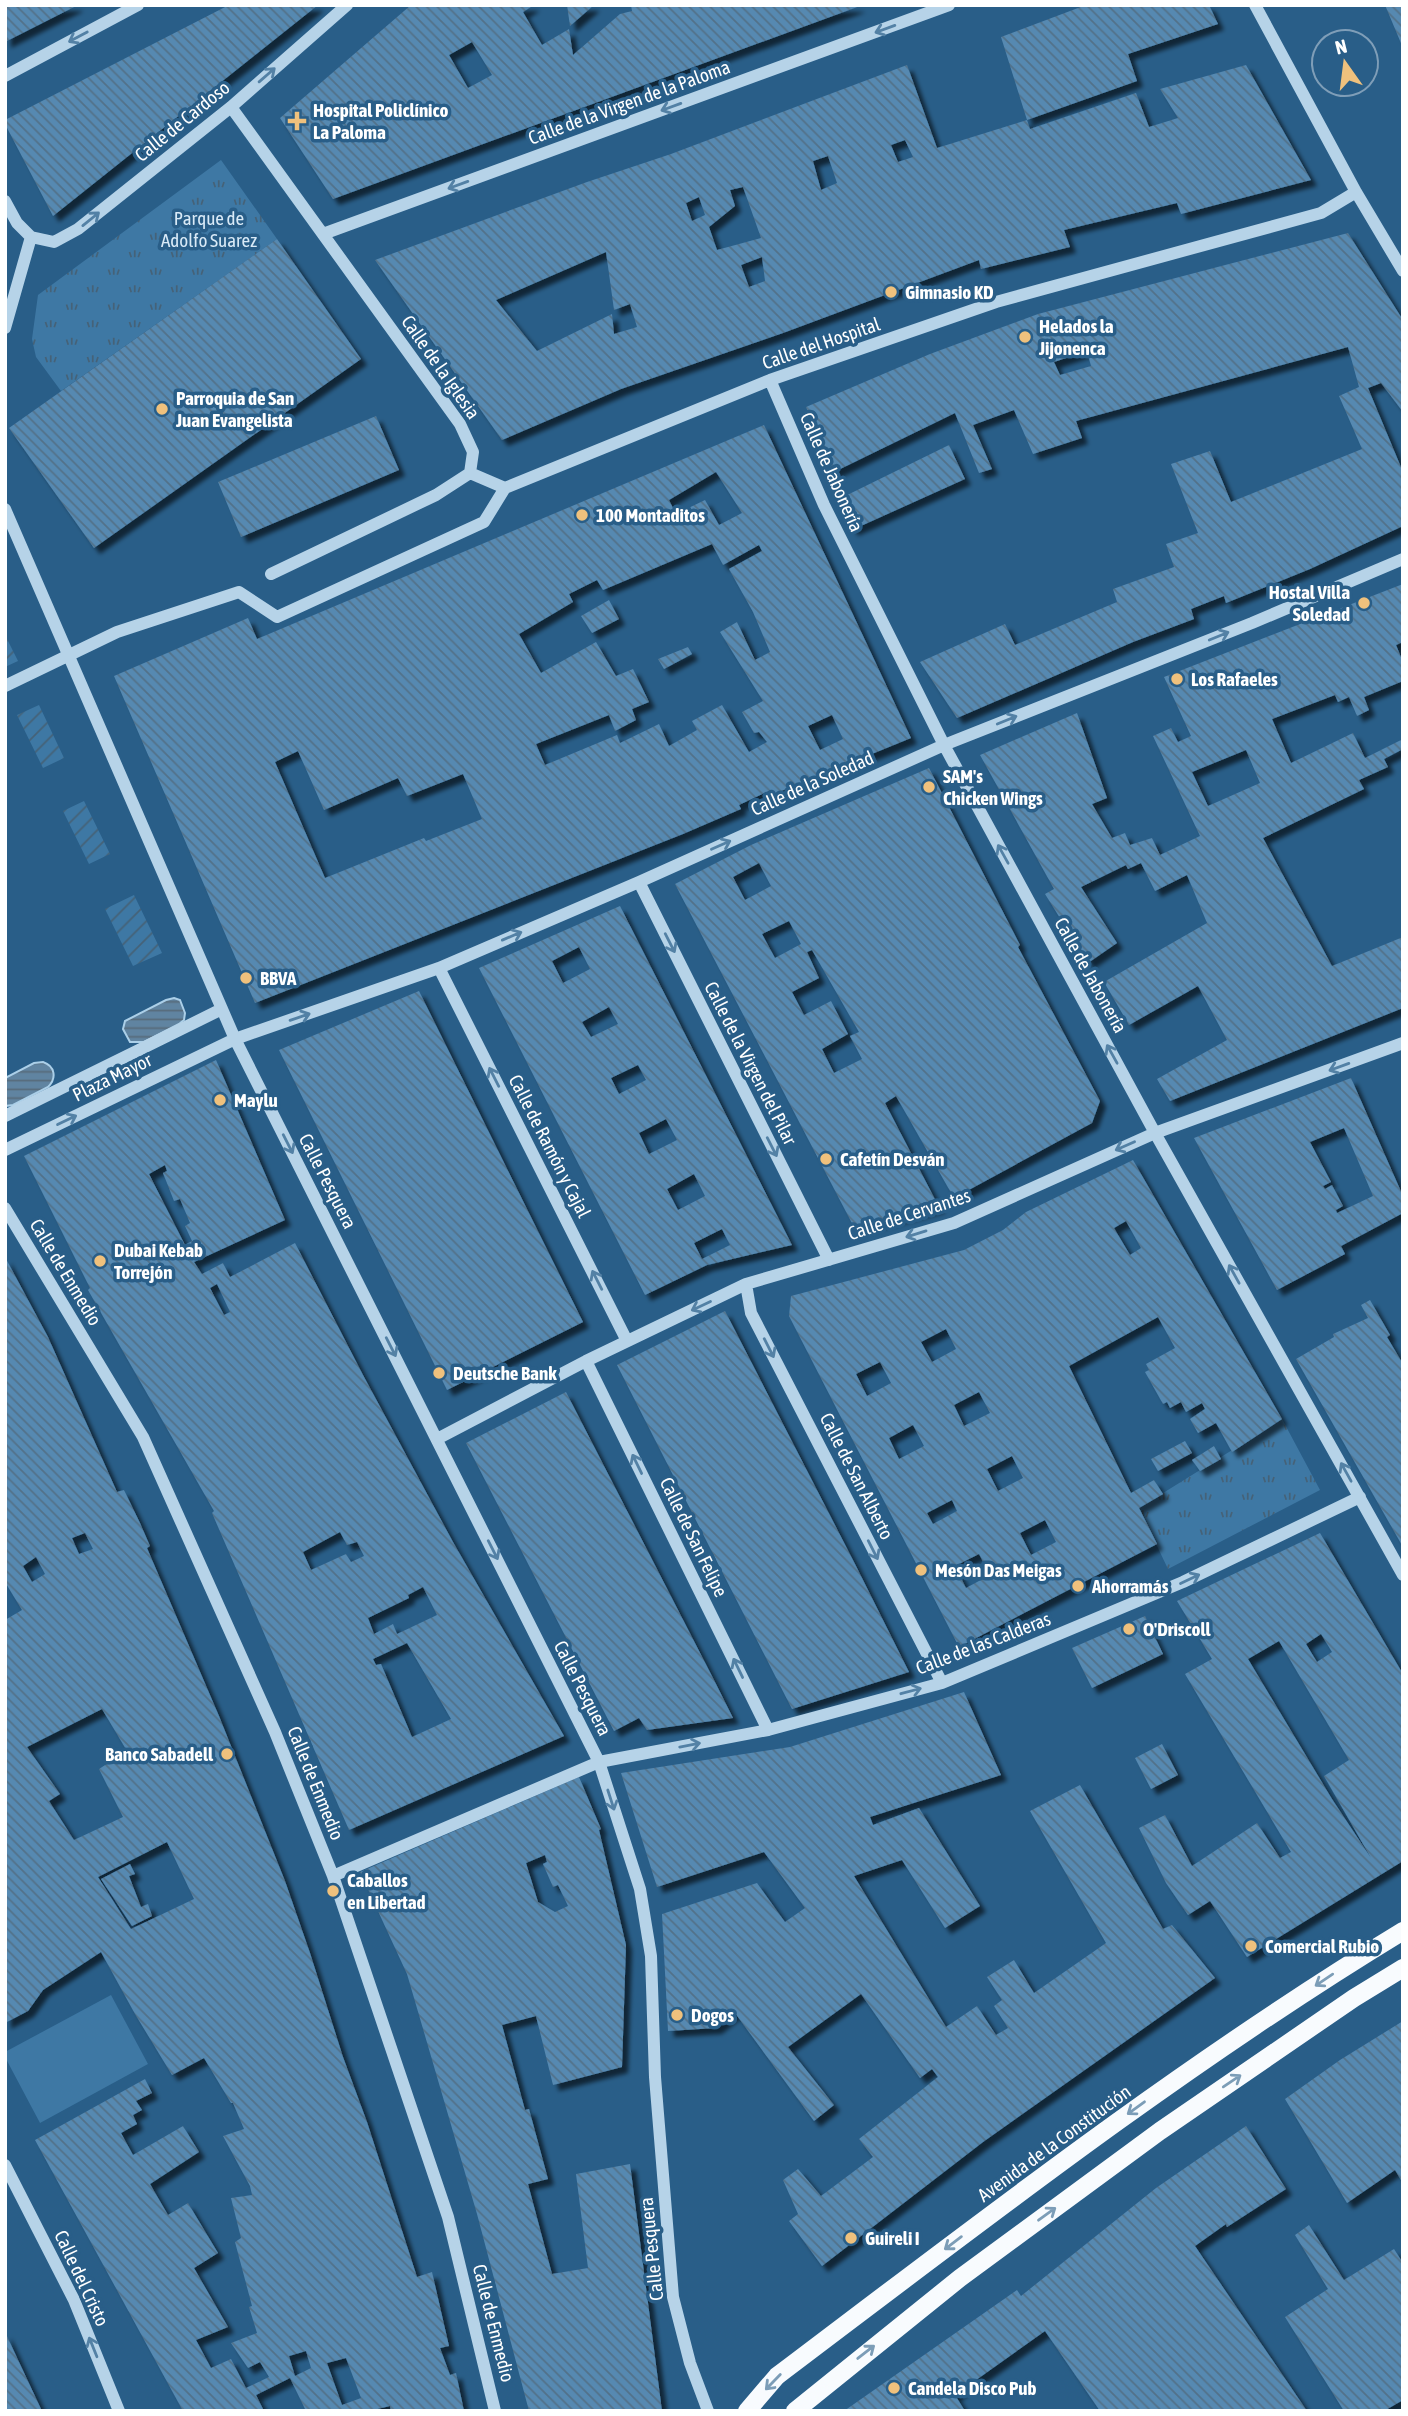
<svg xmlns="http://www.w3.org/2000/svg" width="1408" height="2416" font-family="'Asap Condensed',sans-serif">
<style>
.grass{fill:#3e78a4}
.park{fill:url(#park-tufts)}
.garden{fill:url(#garden-furrows)}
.water{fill:url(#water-rules);stroke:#abcfe8;stroke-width:2}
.building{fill:url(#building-back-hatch);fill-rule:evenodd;filter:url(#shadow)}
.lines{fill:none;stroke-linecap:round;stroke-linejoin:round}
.minor{stroke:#b6d3e8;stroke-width:12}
.major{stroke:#f8fbfe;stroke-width:18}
.oneway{stroke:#5381a5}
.oneway2{stroke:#7c9db7}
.poi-dot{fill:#efc17d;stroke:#295e88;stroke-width:2.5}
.labels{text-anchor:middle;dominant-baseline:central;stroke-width:7;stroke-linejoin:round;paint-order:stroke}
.street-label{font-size:19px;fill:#fff;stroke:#295e88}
.poi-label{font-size:19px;font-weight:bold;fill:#fff;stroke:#295e88;text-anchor:start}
.park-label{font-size:19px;fill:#d9eaf7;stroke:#295e88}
</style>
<defs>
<pattern id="park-tufts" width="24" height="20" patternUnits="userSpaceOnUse" patternTransform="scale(1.75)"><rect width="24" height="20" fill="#3e78a4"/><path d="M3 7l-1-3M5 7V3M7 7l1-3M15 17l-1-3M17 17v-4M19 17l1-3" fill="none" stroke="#456278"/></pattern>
<pattern id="garden-furrows" width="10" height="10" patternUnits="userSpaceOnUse" patternTransform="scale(1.75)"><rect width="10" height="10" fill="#3e78a4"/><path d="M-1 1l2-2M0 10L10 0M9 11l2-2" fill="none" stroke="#456278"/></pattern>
<pattern id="water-rules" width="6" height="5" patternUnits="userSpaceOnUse" patternTransform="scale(1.75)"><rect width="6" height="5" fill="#6084a1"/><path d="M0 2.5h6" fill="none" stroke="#576b7b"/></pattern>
<pattern id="building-back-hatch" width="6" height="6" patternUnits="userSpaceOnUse" patternTransform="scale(1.75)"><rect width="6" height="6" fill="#5689b1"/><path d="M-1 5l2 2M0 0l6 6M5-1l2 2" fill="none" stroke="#527189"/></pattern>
<filter id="shadow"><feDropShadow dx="6" dy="6" stdDeviation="2" flood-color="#0009"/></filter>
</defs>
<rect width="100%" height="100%" fill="#295e88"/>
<path class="grass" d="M111,1995L148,2064L40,2123L5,2057V2052Z"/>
<path class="park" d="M221,160L277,239L61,391L36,357L32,339L38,295Z
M1282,1419L1320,1490L1168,1569L1139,1508Z"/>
<path class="garden" d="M5,635L18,661L5,667Z
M39,705L64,758L43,768L17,715Z
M84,801L110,854L89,864L63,811Z
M134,895L162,953L133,966L105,909Z"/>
<path class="water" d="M174,998L180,1000L185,1013L184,1020L179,1024L144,1042H130L123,1029L125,1021L166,1000Z
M43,1062C55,1066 57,1078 48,1087L13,1105L5,1106V1078L34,1063Z"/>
<path class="building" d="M5,5H78L5,42Z
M229,5H318L53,216L5,124V120Z
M411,5H534L523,12L542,45L569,29L573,55L620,14L632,11L631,5L860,6L333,199L280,118ZM472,42L492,75L468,88L449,55Z
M567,5H594L570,26Z
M1086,5H1209L1218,24L1128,54L1137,81L1027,120L1001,37Z
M1385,5H1403V48Z
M907,65L937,148L1027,120L1030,129L1136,93L1149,127L1178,118L1160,89L1246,65L1311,180L1181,214L1177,203L1064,230L1070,247L981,269L979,260L783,333L621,389L502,440L375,260L587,182L671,154ZM905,140L913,157L898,162L891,145ZM828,156L837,183L821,190L813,161ZM743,187L761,238L717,250L709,227L735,206L730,190ZM699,197L705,215L692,221L686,203ZM606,252L614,310L630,304L637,327L614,334L612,314L537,351L496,300ZM762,257L765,281L749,287L741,265Z
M1348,233L1403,320V412L1381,383L1368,388L1403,472V526L1310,569L1226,603L1224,596L1191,609L1194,619L1133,642L957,718L920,662L1005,624L1015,645L1117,602L1113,589L1174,567L1166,544L1198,533L1171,464L1210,451L1231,502L1362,449L1339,396L1359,387L1348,347L1076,421L1082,438L1033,454L1014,410L973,425L992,469L979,473L955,413L832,473L806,407L930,354L1038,314ZM1087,351L1091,366L1060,375L1054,362Z
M277,239L361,359L94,548L9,428Z
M376,416L399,470L241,537L218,482Z
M764,425L911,738L774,794L771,790L739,805L741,809L683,834L255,1003L114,676L248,618L257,639ZM716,472L742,513L719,525L705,500L676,514L669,500ZM712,544L723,565L759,545L762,551L729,569L753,612L770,652L755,660L737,622L720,632L763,701L742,712L754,733L759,732L767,742L749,752L722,705L692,721L697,730L669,746L659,724L620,743L617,735L545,765L536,744L609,715L615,731L636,720L632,709L649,702L633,669L616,676L596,642L541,673L519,634L573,602L569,594L597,580L603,590ZM832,715L843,739L820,750L808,726ZM298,751L324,810L398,778L407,796L463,774L482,819L426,841L424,838L325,878L275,762Z
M949,445L965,479L852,530L837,500Z
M1403,584V642L1396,645L1403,662V681L1364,697L1369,710L1357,716L1349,697L1338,702L1335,695L1272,719L1291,763L1353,733L1365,758L1403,739V749L1384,759L1388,767L1359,780L1364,789L1263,838L1332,966L1403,937V1008L1170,1101L1157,1079L1227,1040L1198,986L1129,1025L1104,982L1207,923L1187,875L1155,891L1141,863L1128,869L1126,865L1081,887L1117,943L1088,963L1045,894L1054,889L980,755L1077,713L1107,798L1092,804L1112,838L1125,833L1130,845L1152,838L1160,855L1200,836L1153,736L1171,728L1178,742L1191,736L1164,677ZM1246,750L1260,783L1208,806L1192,772Z
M609,600L619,619L592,633L581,616Z
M688,647L692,654L664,669L658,659Z
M929,768L1020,945L1018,947L1100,1101L1092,1123L954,1198L896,1096L885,1103L939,1207L855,1229L675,884L751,845ZM759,863L771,886L745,900L733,877ZM789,921L801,944L775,958L762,934ZM812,950L859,1032L850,1036L862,1059L834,1073L822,1049L848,1034L831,1001L804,1015L792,992L819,978L807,952Z
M620,906L792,1245L707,1265L645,1295L479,968ZM579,947L590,969L563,983L552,961ZM609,1007L618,1024L591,1037L582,1022ZM638,1065L646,1080L619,1094L611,1078ZM666,1119L677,1140L649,1154L639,1133ZM694,1174L705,1196L678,1210L667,1189ZM722,1229L730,1245L702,1259L694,1243Z
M419,991L583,1322L447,1390L279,1050Z
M216,1060L285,1220L194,1262L202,1274L223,1263L230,1277L295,1243L363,1375L453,1542L564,1736L349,1830L212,1513L214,1511L88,1290L90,1288L24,1156ZM165,1165L167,1171L163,1173L174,1201L180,1199L190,1223L185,1226L192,1241L185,1245L149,1174ZM217,1284L230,1312L224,1315L210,1288ZM340,1532L347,1545L357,1542L364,1556L351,1562L346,1554L311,1570L303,1552ZM423,1587L437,1615L397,1634L393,1624L374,1634L368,1618L409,1598L408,1595ZM407,1643L451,1719L412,1737L381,1664L376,1665L373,1659Z
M1351,1078L1403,1196V1213L1341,1246L1345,1254L1277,1290L1194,1138ZM1344,1128L1373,1196L1337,1213L1336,1210L1343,1206L1332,1185L1325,1189L1323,1186L1331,1182L1310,1142Z
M1133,1160L1282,1419L1232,1452L1216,1423L1198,1433L1190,1419L1205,1409L1202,1403L1186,1412L1181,1402L1170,1408L1167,1402L1163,1404L1145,1372L1149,1370L1146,1364L1175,1348L1158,1317L1069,1366L1131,1493L1154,1480L1163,1494L1139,1508L1157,1544L959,1647L789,1316L791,1296L964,1250L1003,1230L1026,1212ZM1126,1221L1141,1248L1130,1255L1114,1228ZM946,1329L956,1349L932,1362L921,1342ZM880,1362L891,1383L867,1396L856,1374ZM979,1392L990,1413L964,1426L954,1405ZM913,1425L924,1446L899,1459L889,1438ZM1012,1456L1023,1478L998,1491L987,1469ZM952,1500L957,1511L933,1524L927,1513ZM1045,1520L1056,1542L1031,1555L1020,1533ZM979,1554L990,1575L966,1588L955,1566Z
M5,1257L48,1337L117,1492L124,1490L140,1523L150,1546L147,1548L219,1716L285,1881L310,1953L343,2057L367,2122L417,2277L432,2272L449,2346L440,2348L450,2375L456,2373L464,2411H391L390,2406L369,2411H301L305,2409L290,2378L256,2395L264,2411H183L35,2140L145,2079L152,2093L136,2101L142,2110L133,2115L137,2124L121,2133L133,2155L183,2126L199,2152L150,2184L168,2215L188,2203L218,2253L194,2268L228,2327L196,2340L211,2368L231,2359L246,2388L269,2377L260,2362L248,2368L231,2343L257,2333L249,2307L252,2306L235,2242L241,2238L231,2198L252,2195L250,2186L223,2136L244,2129L233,2103H231L204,2058L172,2075L135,2014L101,1952L43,1990L28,2011L5,2023V1620L22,1610L5,1582ZM85,1533L93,1549L79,1554L72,1538ZM36,1557L45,1574L32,1582L23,1566ZM102,1709L127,1751L99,1769L123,1817L74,1840L49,1801L60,1794L27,1747ZM167,1842L194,1899L131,1929L98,1877ZM306,2351L311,2368L295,2376L289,2356ZM346,2358L361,2398L342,2405L327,2363Z
M1370,1300L1390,1335L1387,1337L1403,1364V1547L1296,1359L1334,1337L1333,1334L1368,1318L1361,1305Z
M725,1311L855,1564L909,1672L792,1709L617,1365Z
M566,1392L714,1680L733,1718L647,1730L639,1718L614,1731L466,1443Z
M1185,1441L1192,1453L1158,1471L1151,1459Z
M1214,1446L1221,1459L1200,1471L1192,1460Z
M1320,1533L1403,1674V1861L1247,1957L1210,1901L1188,1915L1166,1883L1139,1828L1165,1815L1192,1866L1257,1823L1280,1858L1291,1852L1185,1674L1212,1659L1177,1601ZM1321,1634L1332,1652L1317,1662L1306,1644ZM1279,1641L1349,1760L1324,1776L1371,1858L1332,1799L1248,1659Z
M1145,1616L1163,1654L1092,1688L1072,1648Z
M964,1692L1001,1775L870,1817L873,1825L919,1808L980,1906L945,1928L902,1860L854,1876L946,2027L977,2006L996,2035L1008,2028L994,2006L1002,2000L987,1977L1014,1960L1034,1993L1106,1943L1030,1811L1080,1785L1163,1929L1172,1925L1215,1978L983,2142L822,2266L789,2221L798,2214L783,2180L798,2169L821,2196L873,2157L859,2139L938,2077L932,2069L920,2078L861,1994L788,2047L834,2105L814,2121L735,2013L716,2028L668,2031L662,1914L757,1883L785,1922L805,1908L764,1852L657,1887L621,1773L790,1747Z
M1162,1744L1178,1775L1151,1789L1135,1758Z
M579,1777L601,1829L599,1830L626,1945L622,2067L553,2085L536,2016L502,2025L525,2110L529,2109L548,2179L528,2184L552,2274L588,2268L576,2174L630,2164L662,2411H529L477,2214L407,1974L360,1872ZM545,1855L547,1862L543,1864L553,1887L558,1885L568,1906L555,1912L538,1902L526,1863Z
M130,1864L135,1874L129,1876L141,1907L148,1904L152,1916L132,1926L101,1879Z
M1403,2021V2179L1401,2180L1395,2170L1347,2203L1285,2099L1340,2060Z
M1246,2126L1286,2189L1227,2227L1226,2224L1195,2246L1307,2411H1100L1045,2331L955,2395L965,2411H844L1017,2290L1021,2296L1156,2188Z
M1309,2225L1344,2280L1394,2249L1403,2263V2400L1384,2411H1344L1285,2317L1328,2289L1295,2235Z
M5,2332L41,2409L38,2411H5Z"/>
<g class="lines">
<path class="minor" d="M1255,5L1356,192L1403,271
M5,76L138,5
M231,107L460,424L473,452L470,473L436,495L271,574
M5,201L17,223L31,237
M323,234L949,5
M31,237L54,242L78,229L231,107L347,5
M5,328L31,237
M770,380L824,505L944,745L1155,1133L1403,1575
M470,473L505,488
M5,509L235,1039L599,1762L640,1889L651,1956L655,2077L673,2297L690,2363L708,2411
M5,686L117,632L239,592L277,617L484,522L505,488L770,380L996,302L1321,213L1356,192
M639,882L829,1260
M439,968L627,1341
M5,1116L222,1009
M5,1150L235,1039L439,968L639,882L944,745L1252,623L1403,559
M5,1208L143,1437L275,1732L333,1876L448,2217L495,2411
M746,1284L751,1313L942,1683
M586,1361L768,1730
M437,1439L586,1361L746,1284L954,1223L1155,1133L1403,1043
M333,1876L599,1762L768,1730L942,1683L1183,1582L1360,1497
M5,2165L74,2300L119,2411"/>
<path class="major" d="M747,2411L777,2376C981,2222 1184,2064 1403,1931
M795,2411L960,2278L1160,2131L1354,1998L1403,1968"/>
</g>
<defs><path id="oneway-shaft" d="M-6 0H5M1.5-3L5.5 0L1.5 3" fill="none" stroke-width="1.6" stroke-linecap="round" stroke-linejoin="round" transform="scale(1.75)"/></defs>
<g class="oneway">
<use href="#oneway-shaft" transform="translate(885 29) rotate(160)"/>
<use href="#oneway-shaft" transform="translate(78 37) rotate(152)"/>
<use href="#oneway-shaft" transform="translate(267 75) rotate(-41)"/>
<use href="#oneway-shaft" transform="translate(671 107) rotate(160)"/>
<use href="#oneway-shaft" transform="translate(458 185) rotate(160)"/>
<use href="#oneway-shaft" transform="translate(91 219) rotate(-39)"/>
<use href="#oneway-shaft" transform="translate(1219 636) rotate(-22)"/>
<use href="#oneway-shaft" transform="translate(1007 720) rotate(-22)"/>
<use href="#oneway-shaft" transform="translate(721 845) rotate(-24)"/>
<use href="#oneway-shaft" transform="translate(1003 854) rotate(-119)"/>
<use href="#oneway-shaft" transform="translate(512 936) rotate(-23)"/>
<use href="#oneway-shaft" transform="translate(670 943) rotate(63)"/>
<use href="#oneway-shaft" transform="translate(300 1017) rotate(-19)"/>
<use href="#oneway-shaft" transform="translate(1112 1054) rotate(-119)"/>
<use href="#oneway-shaft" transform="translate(1339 1067) rotate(160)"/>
<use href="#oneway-shaft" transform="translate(494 1077) rotate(-117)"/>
<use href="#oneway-shaft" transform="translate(67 1120) rotate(-26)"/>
<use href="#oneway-shaft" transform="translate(288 1144) rotate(63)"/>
<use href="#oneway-shaft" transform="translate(1125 1146) rotate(156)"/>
<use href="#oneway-shaft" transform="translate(772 1147) rotate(63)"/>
<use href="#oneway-shaft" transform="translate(916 1234) rotate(163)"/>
<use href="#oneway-shaft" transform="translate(1234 1274) rotate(-119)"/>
<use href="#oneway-shaft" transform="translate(597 1280) rotate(-117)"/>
<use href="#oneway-shaft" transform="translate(701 1306) rotate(155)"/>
<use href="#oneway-shaft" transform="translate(391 1347) rotate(63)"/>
<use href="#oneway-shaft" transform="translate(769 1348) rotate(63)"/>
<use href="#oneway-shaft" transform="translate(637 1464) rotate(-116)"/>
<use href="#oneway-shaft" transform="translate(1346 1472) rotate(-119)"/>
<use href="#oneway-shaft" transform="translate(493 1550) rotate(63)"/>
<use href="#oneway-shaft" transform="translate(873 1550) rotate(63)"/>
<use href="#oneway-shaft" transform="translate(1190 1579) rotate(-25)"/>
<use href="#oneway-shaft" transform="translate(738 1668) rotate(-116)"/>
<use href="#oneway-shaft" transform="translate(911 1691) rotate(-15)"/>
<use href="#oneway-shaft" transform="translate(690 1745) rotate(-11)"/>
<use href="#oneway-shaft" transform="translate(611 1800) rotate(72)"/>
<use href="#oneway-shaft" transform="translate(93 2347) rotate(-112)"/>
</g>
<g class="oneway2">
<use href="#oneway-shaft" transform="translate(1324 1980) rotate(146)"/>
<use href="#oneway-shaft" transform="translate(1232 2081) rotate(-34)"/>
<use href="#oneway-shaft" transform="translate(1136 2108) rotate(144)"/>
<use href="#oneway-shaft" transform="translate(1047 2214) rotate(-36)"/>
<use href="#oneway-shaft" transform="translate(953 2243) rotate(143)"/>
<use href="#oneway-shaft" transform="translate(866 2352) rotate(-38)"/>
<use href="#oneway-shaft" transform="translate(773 2382) rotate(134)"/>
</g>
<g class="poi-dot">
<path d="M293.5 110.5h7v7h7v7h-7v7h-7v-7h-7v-7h7z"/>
<circle cx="891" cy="292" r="7"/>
<circle cx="1025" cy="337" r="7"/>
<circle cx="162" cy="409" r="7"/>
<circle cx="582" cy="515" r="7"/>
<circle cx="1364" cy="603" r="7"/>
<circle cx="1177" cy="679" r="7"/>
<circle cx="929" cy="787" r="7"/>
<circle cx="246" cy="978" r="7"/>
<circle cx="220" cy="1100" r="7"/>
<circle cx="826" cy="1159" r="7"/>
<circle cx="100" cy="1261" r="7"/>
<circle cx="439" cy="1373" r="7"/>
<circle cx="921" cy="1570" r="7"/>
<circle cx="1078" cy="1586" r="7"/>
<circle cx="1129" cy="1629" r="7"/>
<circle cx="227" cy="1754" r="7"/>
<circle cx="333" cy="1891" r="7"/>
<circle cx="1251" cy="1946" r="7"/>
<circle cx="677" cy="2015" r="7"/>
<circle cx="851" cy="2238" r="7"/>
<circle cx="894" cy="2388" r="7"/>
</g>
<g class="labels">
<g class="street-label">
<text transform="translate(629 102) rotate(-20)">Calle de la Virgen de la Paloma</text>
<text transform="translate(182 121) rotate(-39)">Calle de Cardoso</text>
<text transform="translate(821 343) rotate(-19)">Calle del Hospital</text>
<text transform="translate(441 367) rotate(55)">Calle de la Iglesia</text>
<text transform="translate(832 472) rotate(66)">Calle de Jabonería</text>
<text transform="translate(812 783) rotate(-24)">Calle de la Soledad</text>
<text transform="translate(1091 975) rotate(61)">Calle de Jabonería</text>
<text transform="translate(751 1063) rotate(63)">Calle de la Virgen del Pilar</text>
<text transform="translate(112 1077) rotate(-26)">Plaza Mayor</text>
<text transform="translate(550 1146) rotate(63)">Calle de Ramón y Cajal</text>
<text transform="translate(328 1181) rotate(63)">Calle Pesquera</text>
<text transform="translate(909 1214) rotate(-18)">Calle de Cervantes</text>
<text transform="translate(66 1272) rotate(59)">Calle de Enmedio</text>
<text transform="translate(857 1476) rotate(63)">Calle de San Alberto</text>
<text transform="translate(694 1537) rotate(64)">Calle de San Felipe</text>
<text transform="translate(983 1643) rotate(-21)">Calle de las Calderas</text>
<text transform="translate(583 1688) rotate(63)">Calle Pesquera</text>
<text transform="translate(316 1783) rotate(68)">Calle de Enmedio</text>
<text transform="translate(1054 2143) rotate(-36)">Avenida de la Constitución</text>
<text transform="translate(651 2249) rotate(-96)">Calle Pesquera</text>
<text transform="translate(82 2278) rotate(65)">Calle del Cristo</text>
<text transform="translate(494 2323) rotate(76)">Calle de Enmedio</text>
</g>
<g class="poi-label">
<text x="313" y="110">Hospital Policlínico<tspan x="313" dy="22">La Paloma</tspan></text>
<text x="905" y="292">Gimnasio KD</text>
<text x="1039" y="326">Helados la<tspan x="1039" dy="22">Jijonenca</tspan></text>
<text x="176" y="398">Parroquia de San<tspan x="176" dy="22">Juan Evangelista</tspan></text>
<text x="596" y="515">100 Montaditos</text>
<text x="1350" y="592" text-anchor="end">Hostal Villa<tspan x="1350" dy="22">Soledad</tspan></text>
<text x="1191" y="679">Los Rafaeles</text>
<text x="943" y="776">SAM's<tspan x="943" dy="22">Chicken Wings</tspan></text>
<text x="260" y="978">BBVA</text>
<text x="234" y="1100">Maylu</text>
<text x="840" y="1159">Cafetín Desván</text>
<text x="114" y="1250">Dubai Kebab<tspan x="114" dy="22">Torrejón</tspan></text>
<text x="453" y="1373">Deutsche Bank</text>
<text x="935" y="1570">Mesón Das Meigas</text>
<text x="1092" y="1586">Ahorramás</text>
<text x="1143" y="1629">O'Driscoll</text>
<text x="213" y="1754" text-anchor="end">Banco Sabadell</text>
<text x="347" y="1880">Caballos<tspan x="347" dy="22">en Libertad</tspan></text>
<text x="1265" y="1946">Comercial Rubio</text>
<text x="691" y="2015">Dogos</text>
<text x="865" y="2238">Guireli I</text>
<text x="908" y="2388">Candela Disco Pub</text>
</g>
<g class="park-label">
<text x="209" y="218">Parque de<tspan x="209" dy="22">Adolfo Suarez</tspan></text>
</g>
</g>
<rect width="1408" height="2416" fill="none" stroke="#ffffff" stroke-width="14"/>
<g transform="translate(1345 63) rotate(346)"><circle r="33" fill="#295e88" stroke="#7f9eb8" stroke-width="2"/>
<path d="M0-5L12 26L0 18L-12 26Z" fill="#efc17d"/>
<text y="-10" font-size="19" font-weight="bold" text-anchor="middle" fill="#ffffff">N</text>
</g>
</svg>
